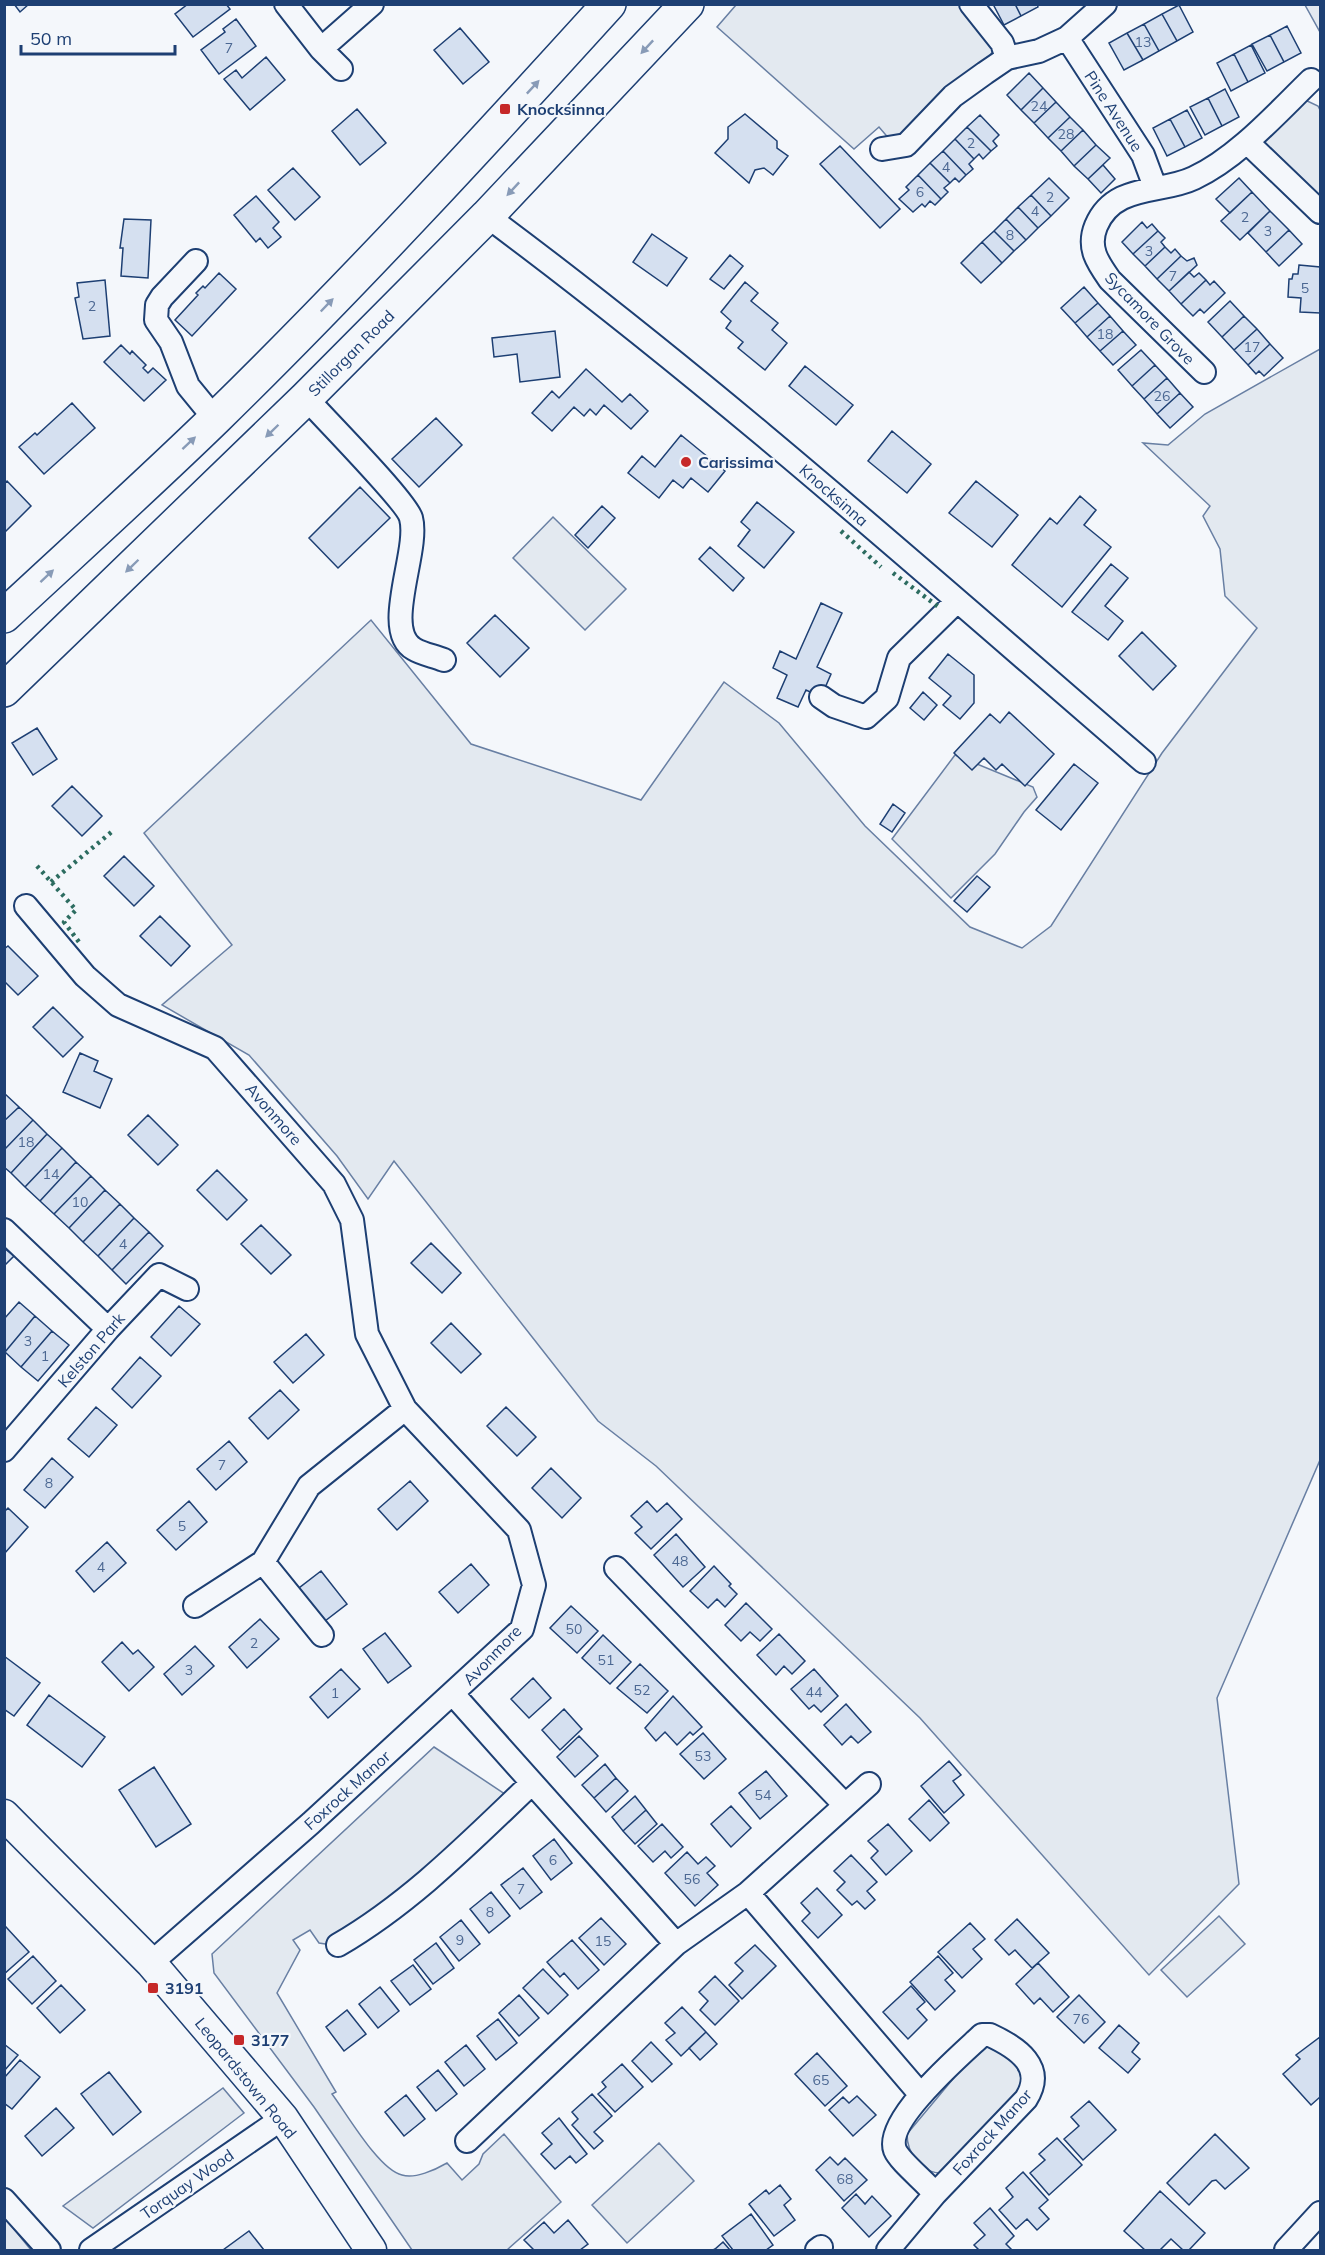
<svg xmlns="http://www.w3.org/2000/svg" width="1325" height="2255" font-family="Mulish,sans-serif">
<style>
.green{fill:#e3e9f0;stroke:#687fa3;stroke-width:1.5}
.building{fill:#d5e0f0;stroke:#1d3f73;stroke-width:1.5}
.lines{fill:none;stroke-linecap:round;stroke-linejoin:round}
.minor-casing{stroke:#1d3f73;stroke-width:26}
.major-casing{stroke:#1d3f73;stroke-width:33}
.highway-casing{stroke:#1d3f73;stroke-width:36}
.minor{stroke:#f4f7fb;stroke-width:22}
.major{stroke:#f4f7fb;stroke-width:30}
.highway{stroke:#f4f7fb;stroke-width:33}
.hedge{stroke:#2c6c60;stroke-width:4.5;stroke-dasharray:3 4.5;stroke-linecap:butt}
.oneway{fill:#889bb7}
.poi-dot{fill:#c62828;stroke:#f4f7fb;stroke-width:2}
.labels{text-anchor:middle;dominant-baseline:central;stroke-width:4.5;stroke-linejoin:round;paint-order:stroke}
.number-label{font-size:14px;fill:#4b6792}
.poi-label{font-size:16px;font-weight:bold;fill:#1d3f73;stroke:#f4f7fb;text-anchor:start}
.street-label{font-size:16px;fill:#1d3f73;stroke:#f4f7fb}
</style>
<rect width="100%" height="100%" fill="#f4f7fb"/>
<path class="green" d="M736,5H961L994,48L988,60L897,141H891L879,127L854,149L717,27Z
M1305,5H1320V32Z
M1303,99L1318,106L1320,110V199L1264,146L1267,130Z
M1320,349V1460L1217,1698L1239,1884L1149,1975L920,1718L656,1466L598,1421L394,1161L368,1199L337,1156L249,1055L162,1005L232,945L144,833L371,620L471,744L641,800L724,682L779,723L865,826L970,927L1022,948L1051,926L1162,753L1257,628L1225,596L1220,549L1203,516L1210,506L1143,443L1168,445L1205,414Z
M553,517L626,589L585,630L513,558Z
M955,755L1033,787L1037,797L1024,812L995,854L951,898L892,839Z
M434,1747L505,1794L424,1872L332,1945L319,1943L310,1930L293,1940L300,1950L277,1993L336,2092L332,2094C347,2114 379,2170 402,2175C415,2179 435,2170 447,2163L462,2180L479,2164L483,2154L504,2134L561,2202L507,2250H412L314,2107L214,1973L212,1954Z
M1219,1916L1245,1944L1187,1997L1161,1970Z
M989,2045L1018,2064L1024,2086L943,2173C922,2174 907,2154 907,2134L978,2049Z
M223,2088L244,2113L93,2228L63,2206Z
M659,2143L694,2181L627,2243L592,2205Z
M5,2218L31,2250H5Z"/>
<path class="building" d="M14,4H29L20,12Z
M188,4H226L230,9L193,37L175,14Z
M993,4H1015L1021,16L1004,25Z
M1015,4H1037L1038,7L1021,16Z
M1179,5L1193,32L1177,41L1162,14Z
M1162,14L1177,41L1159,51L1144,24Z
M236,19L256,46L219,74L201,50L225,32L223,29Z
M1144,24L1159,51L1143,60L1127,33Z
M1287,26L1301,53L1284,62L1270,35Z
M460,28L489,62L463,84L434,50Z
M1127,33L1143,60L1124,70L1109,43Z
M1270,35L1284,62L1267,71L1252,44Z
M1251,45L1265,73L1248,82L1234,54Z
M1234,54L1248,82L1231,91L1217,63Z
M266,57L285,80L250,110L224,79L236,70L242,78Z
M1029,73L1043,88L1021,110L1007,95Z
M1043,88L1056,102L1034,123L1021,110Z
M1225,89L1239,117L1222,126L1208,98Z
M1208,98L1222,126L1205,135L1190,107Z
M1056,102L1070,117L1048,138L1034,123Z
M357,109L386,143L360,165L332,131Z
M1187,110L1202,138L1185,147L1170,119Z
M745,114L777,141V148L788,156L773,175L764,168L755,170L749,183L715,153L728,139V127Z
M980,115L999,135L993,141L997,146L991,151L967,127Z
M1070,117L1083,130L1061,151L1048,138Z
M1170,119L1185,147L1167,156L1153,128Z
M967,127L991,151L983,159L979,154L974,159L955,139Z
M1083,130L1096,145L1074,166L1061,151Z
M955,139L974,159L969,164L973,169L966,175L943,151Z
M1096,145L1110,158L1088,179L1074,166Z
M840,146L900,209L880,228L820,164Z
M943,151L966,175L959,182L955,178L950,183L930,163Z
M930,163L950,183L944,188L948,192L941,199L918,175Z
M1103,165L1115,179L1101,193L1088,179Z
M293,168L320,197L295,220L268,190Z
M918,175L941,199L935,205L930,201L925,207L922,204L913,212L899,199L909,190L906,187Z
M1049,178L1069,198L1051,216L1031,195Z
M1239,178L1252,192L1230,213L1216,199Z
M1252,192L1270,211L1240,240L1221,221Z
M1031,195L1051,216L1038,228L1018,207Z
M256,196L279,222L273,228L281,237L268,248L260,238L256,242L234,215Z
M1018,207L1038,228L1026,240L1006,219Z
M1270,211L1289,230L1266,252L1248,233Z
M124,219L151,220L148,278L121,276L123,248H120Z
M1006,219L1026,240L1014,251L994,231Z
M1142,222L1147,228L1152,224L1158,231L1133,254L1122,242Z
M1289,230L1302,244L1279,266L1266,252Z
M994,231L1014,251L1002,263L982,242Z
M1158,231L1165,238L1161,242L1165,247L1145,266L1133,254Z
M652,234L687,258L667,286L633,262Z
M982,242L1002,263L981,283L961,263Z
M1165,247L1171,253L1175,249L1181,256L1157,279L1145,266Z
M730,255L743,266L724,289L710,279Z
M1181,256L1187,261L1194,258L1197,265L1169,291L1157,279Z
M1299,265L1320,267V313L1300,312L1301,298L1288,297L1289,279H1292L1293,274H1298Z
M1189,272L1194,277L1199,273L1206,280L1181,304L1169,291Z
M219,273L236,289L192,336L175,320L198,295L196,293L203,286L205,288Z
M105,280L110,336L83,339L75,298L79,297L77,283Z
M1206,280L1210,285L1214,281L1225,293L1204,313L1200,309L1193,316L1181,304Z
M745,282L758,293L751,301L778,323L772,330L787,343L765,370L738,348L743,342L726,328L731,321L721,312Z
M1084,287L1098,303L1075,323L1061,308Z
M1230,301L1244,316L1222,337L1208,322Z
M1098,303L1110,316L1087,337L1075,323Z
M1110,316L1123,331L1100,351L1087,337Z
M1244,316L1257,329L1234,350L1222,337Z
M1257,329L1270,344L1248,365L1234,350Z
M555,331L560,377L520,382L517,354L494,357L492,338Z
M1123,331L1136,345L1113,365L1100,351Z
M1270,344L1283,358L1264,376L1259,371L1256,374L1248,365Z
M121,345L130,354L132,351L146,365L143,368L148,373L153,368L166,380L144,401L104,362Z
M1141,350L1155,365L1132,386L1118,370Z
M1155,365L1167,378L1144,399L1132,386Z
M805,366L853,405L836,425L789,386Z
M586,369L622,402L630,394L648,411L631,429L604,405L596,415L590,409L584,416L574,407L552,431L532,413L552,391L559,398Z
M1167,378L1180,393L1157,414L1144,399Z
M1180,393L1193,407L1170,428L1157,414Z
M72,403L95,428L44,474L19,447L35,433L37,435Z
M436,418L462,445L419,487L392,459Z
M892,431L931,464L907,493L868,461Z
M681,435L725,471L708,492L691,478L683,488L673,480L659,498L628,473L642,456L655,467Z
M7,481L31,506L5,532L4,484Z
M976,481L1018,515L992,547L949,513Z
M360,487L390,518L338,568L309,538Z
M1080,496L1096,510L1084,525L1111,547L1062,607L1012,565L1050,518L1057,524Z
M757,502L794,532L764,568L738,546L750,530L741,522Z
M602,506L615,518L588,548L575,535Z
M710,547L744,578L733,591L699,559Z
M1111,564L1128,578L1105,606L1123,621L1108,640L1072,612Z
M821,603L842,613L817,667L831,674L821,697L806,690L798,707L777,698L787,675L773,668L780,651L796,659Z
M495,615L529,648L500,677L467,643Z
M1142,632L1176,666L1153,690L1119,656Z
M948,654L974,675V703L960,719L943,705L951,696L929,678Z
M923,692L937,705L924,720L910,708Z
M1009,712L1054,754L1025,786L1002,764L996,770L984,758L972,770L954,753L990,714L1000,723Z
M37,728L57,759L33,775L12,743Z
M1074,764L1098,783L1061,830L1036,810Z
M72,786L102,816L82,836L52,806Z
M893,804L905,813L892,832L880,824Z
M124,856L154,886L134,906L104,876Z
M977,876L990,887L967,912L954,901Z
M160,916L190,946L171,966L140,936Z
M8,946L38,976L18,995L4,981V949Z
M53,1007L83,1037L63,1057L33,1027Z
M80,1053L98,1061L94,1071L112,1079L100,1108L63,1092Z
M4,1093L19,1107L4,1121Z
M19,1107L33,1120L4,1150V1121Z
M148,1115L178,1145L158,1165L128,1135Z
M33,1120L47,1134L11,1173L4,1167V1150Z
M47,1134L62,1148L25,1187L11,1173Z
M62,1148L76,1162L40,1201L25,1187Z
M76,1162L91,1176L54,1214L40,1201Z
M217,1170L247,1200L227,1220L197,1190Z
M91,1176L105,1190L69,1228L54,1214Z
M105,1190L120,1204L83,1242L69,1228Z
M120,1204L134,1218L98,1256L83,1242Z
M134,1218L149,1232L112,1270L98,1256Z
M261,1225L291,1255L271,1274L241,1244Z
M149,1232L163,1246L126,1284L112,1270Z
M431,1243L461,1273L442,1293L411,1263Z
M4,1248L14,1256L4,1266Z
M19,1302L35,1316L5,1352L4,1319Z
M179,1306L200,1324L171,1356L151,1337Z
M35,1316L52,1331L21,1367L5,1352Z
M451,1323L481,1354L461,1373L431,1343Z
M52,1331L69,1345L38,1381L21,1367Z
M306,1334L324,1355L293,1383L274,1362Z
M140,1357L161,1376L132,1408L112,1389Z
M280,1390L299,1410L268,1439L249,1418Z
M96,1407L117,1425L89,1457L68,1439Z
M506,1407L536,1437L517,1456L487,1426Z
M229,1441L247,1462L216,1490L197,1469Z
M52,1458L73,1477L45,1508L24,1490Z
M551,1468L581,1498L562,1518L532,1488Z
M410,1481L428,1501L397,1530L378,1509Z
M189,1501L207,1522L176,1550L157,1530Z
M647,1501L657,1512L667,1503L682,1519L651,1549L635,1533L642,1527L631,1516Z
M8,1508L28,1527L4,1554V1512Z
M676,1534L705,1567L683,1587L654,1555Z
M107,1542L126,1563L94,1592L76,1571Z
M471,1564L489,1585L458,1613L439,1592Z
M714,1566L731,1584L729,1586L737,1594L725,1607L717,1599L708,1608L690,1591Z
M321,1571L347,1604L325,1621L299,1588Z
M746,1603L772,1629L760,1641L750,1632L741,1641L725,1625Z
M571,1606L598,1631L577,1653L550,1628Z
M260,1619L279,1639L247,1668L229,1647Z
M385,1633L411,1666L388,1683L363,1649Z
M779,1634L805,1661L792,1674L784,1666L776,1675L757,1655Z
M603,1635L631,1662L610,1684L582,1658Z
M122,1642L133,1654L138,1650L154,1667L129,1691L102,1662Z
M195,1646L214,1666L182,1695L164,1674Z
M4,1656L40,1683L14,1716L4,1709Z
M640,1664L668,1691L647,1713L617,1688Z
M341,1669L360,1689L328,1718L310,1697Z
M814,1669L838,1696L821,1712L814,1705L809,1709L791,1689Z
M533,1678L551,1698L529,1718L511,1699Z
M49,1695L105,1737L82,1767L27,1725Z
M673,1696L702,1727L693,1735L690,1732L677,1745L665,1732L656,1741L645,1728Z
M846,1704L871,1732L858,1743L851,1736L842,1745L824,1725Z
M564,1709L582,1729L560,1750L542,1730Z
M703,1733L726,1759L704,1779L680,1754Z
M579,1736L598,1756L575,1777L557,1757Z
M949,1761L961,1775L953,1781L964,1795L944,1813L921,1786Z
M605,1764L616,1778L594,1798L582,1785Z
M154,1767L191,1824L156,1847L119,1790Z
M766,1771L787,1796L760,1819L739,1793Z
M616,1778L628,1791L606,1812L594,1798Z
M635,1796L646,1810L623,1831L612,1817Z
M929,1800L949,1823L930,1841L909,1819Z
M731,1806L751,1828L731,1847L711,1824Z
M646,1810L657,1824L635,1844L623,1831Z
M662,1824L683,1847L671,1858L665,1851L653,1862L638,1846Z
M888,1824L912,1851L886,1875L871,1858L878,1851L868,1841Z
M554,1839L572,1863L551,1880L533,1856Z
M687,1852L698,1864L706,1857L715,1866L707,1873L718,1885L695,1906L665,1873Z
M851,1855L877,1882L867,1891L875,1900L865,1909L857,1901L852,1905L837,1890L845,1882L834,1871Z
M523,1868L542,1892L520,1909L501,1885Z
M817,1888L842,1915L818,1938L802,1921L810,1913L801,1903Z
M491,1892L510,1916L489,1933L470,1909Z
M601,1918L626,1944L604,1965L579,1938Z
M1017,1919L1049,1953L1032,1968L1015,1950L1009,1955L995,1940Z
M461,1920L480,1944L459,1961L440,1937Z
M970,1923L985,1939L973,1949L982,1959L962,1978L938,1952Z
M6,1927L29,1952L4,1974V1928Z
M572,1940L599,1970L578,1989L564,1973L560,1977L547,1962Z
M436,1943L454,1968L433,1984L414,1960Z
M755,1945L776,1966L742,1999L729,1985L743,1971L735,1963Z
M33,1956L56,1981L32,2004L8,1979Z
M938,1956L953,1973L945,1980L955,1991L935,2010L910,1982Z
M1038,1963L1069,1997L1053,2012L1040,1998L1034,2004L1016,1984Z
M413,1965L431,1989L410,2005L391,1981Z
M543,1969L568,1995L548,2014L523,1988Z
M715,1976L739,2001L715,2025L700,2010L708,2001L699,1992Z
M61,1985L85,2010L60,2033L37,2008Z
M911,1986L925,2002L917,2009L927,2020L908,2039L883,2012Z
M380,1987L399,2011L378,2028L359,2004Z
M519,1995L539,2018L519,2036L499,2013Z
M1079,1995L1105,2022L1084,2043L1057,2017Z
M682,2007L706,2032L681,2056L666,2040L675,2033L665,2023Z
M347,2010L366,2034L344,2051L326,2027Z
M498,2019L517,2043L496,2060L477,2036Z
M1119,2025L1139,2043L1132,2052L1140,2059L1128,2073L1099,2048Z
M706,2032L717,2044L700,2060L689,2048Z
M1320,2037V2097L1311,2105L1283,2074L1300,2059L1296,2055Z
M651,2042L672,2064L652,2082L632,2061Z
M4,2044L18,2055L4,2071Z
M466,2045L485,2069L464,2086L445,2062Z
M817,2053L847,2086L825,2106L795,2074Z
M20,2060L40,2077L12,2109L4,2103V2078Z
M622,2064L643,2087L615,2112L598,2094L606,2087L602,2082Z
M438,2070L457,2094L436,2111L417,2087Z
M109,2072L141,2112L113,2135L81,2094Z
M592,2094L612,2116L594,2132L603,2141L594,2149L572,2125L578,2119L572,2112Z
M406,2095L425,2119L404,2136L385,2112Z
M857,2096L876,2115L853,2136L829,2110L843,2097L849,2103Z
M1089,2101L1116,2130L1083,2160L1064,2139L1079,2126L1071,2117Z
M56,2108L74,2128L42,2156L25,2136Z
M559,2118L587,2154L576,2163L570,2156L555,2169L541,2154L552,2144L542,2133Z
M1215,2134L1249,2168L1225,2189L1216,2180L1212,2181L1189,2205L1167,2183Z
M1057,2138L1082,2165L1049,2195L1030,2173L1045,2160L1039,2154Z
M830,2157L838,2165L845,2158L867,2180L844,2201L816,2170Z
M1023,2172L1048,2200L1039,2208L1049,2219L1037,2230L1027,2219L1016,2229L999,2210L1013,2197L1006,2188Z
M780,2185L791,2199L784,2205L795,2220L774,2236L749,2204L766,2190L769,2194Z
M1160,2191L1205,2233L1189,2250H1183L1171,2239L1160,2250H1145L1124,2231Z
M856,2194L865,2204L872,2196L891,2216L869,2237L842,2208Z
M990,2208L1014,2236L1006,2244L1012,2250H979L974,2245L985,2235L974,2223Z
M751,2214L773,2245L766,2250H733L722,2236Z
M568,2220L588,2244L580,2250H534L524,2240L544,2222L554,2233Z
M249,2231L264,2250H223Z
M723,2242L730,2250H713L715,2249Z"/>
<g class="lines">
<g class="minor-casing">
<path id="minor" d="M286,4L321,49L341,69
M971,4L1002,43L1007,58
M1067,38L1143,155L1155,187
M321,49L372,4
M1247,142L1320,212
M882,149L906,145L953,96L985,73L1007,58L1039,51L1067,38L1105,4
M487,216C716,386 928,576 1144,762
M196,261L162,297L157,305L156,320L171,342L188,386L215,419
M1204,372L1110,280C1098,263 1087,248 1096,226C1114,183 1161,194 1194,178C1237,158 1277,113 1311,80
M306,398C323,417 407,502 411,518C420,551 381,630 414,649C422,654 434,656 444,660
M821,697L834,706L866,717L887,698L899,658L957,601
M26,906L85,976L118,1005L215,1048L334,1184L352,1220L367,1334L405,1409L519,1530L534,1585L522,1629L311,1823L151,1963
M4,1230L108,1329
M4,1450L108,1329L159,1275L187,1289
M263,1562L322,1635
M616,1568L845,1805
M195,1606L263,1562L309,1486L405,1409
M453,1694L676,1944
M748,1893L921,2095
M338,1945C412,1902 471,1841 532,1783
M467,2141L676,1944L748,1893L869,1784
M4,2200L49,2250
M91,2250L283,2118
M817,2250L821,2247
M888,2250L935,2194L1026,2099C1046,2067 1018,2048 990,2035H982C962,2054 884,2120 895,2150C900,2162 926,2182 935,2194
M1286,2250L1320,2213"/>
</g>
<g class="major-casing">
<path id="major" d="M4,1815L151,1963L283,2118L371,2250"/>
</g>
<g class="highway-casing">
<path id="highway" d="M4,616C75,550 147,485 216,418C352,285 481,145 609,4
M4,690L306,398L487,216L687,4"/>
</g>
<use href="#minor" class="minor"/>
<use href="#major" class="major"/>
<use href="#highway" class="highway"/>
<path class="hedge" d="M841,531L881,567
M893,573L940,608
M37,866L76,910L64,922L79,942
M51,882L114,830"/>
</g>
<defs><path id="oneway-solid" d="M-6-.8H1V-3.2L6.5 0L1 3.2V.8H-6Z" transform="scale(1.5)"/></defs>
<g class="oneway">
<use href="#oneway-solid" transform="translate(647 47) rotate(133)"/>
<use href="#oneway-solid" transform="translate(533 87) rotate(-47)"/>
<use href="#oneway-solid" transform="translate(513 189) rotate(133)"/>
<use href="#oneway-solid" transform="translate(327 305) rotate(-46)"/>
<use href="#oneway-solid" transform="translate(272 431) rotate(136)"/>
<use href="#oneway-solid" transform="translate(189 443) rotate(-43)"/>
<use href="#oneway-solid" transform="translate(132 566) rotate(136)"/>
<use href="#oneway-solid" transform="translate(47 576) rotate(-43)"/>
</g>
<g class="poi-dot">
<rect x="499" y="103" width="12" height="12" rx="3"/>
<circle cx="686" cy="462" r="6"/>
<rect x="147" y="1982" width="12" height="12" rx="3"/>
<rect x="233" y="2034" width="12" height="12" rx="3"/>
</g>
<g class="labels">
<g class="number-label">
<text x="1143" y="42">13</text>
<text x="229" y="48">7</text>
<text x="1039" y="106">24</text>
<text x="1066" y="134">28</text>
<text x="971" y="143">2</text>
<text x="946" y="167">4</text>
<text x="920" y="192">6</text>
<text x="1050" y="197">2</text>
<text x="1035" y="211">4</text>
<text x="1245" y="217">2</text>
<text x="1268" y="231">3</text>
<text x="1010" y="235">8</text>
<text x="1149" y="251">3</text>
<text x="1173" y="276">7</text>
<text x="1305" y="288">5</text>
<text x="92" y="306">2</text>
<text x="1105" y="334">18</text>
<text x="1252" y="347">17</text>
<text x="1162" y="396">26</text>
<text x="26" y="1142">18</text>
<text x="51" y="1174">14</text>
<text x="80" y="1202">10</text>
<text x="123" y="1244">4</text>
<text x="28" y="1341">3</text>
<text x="45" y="1356">1</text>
<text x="222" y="1465">7</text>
<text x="49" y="1483">8</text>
<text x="182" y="1526">5</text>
<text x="680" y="1561">48</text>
<text x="101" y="1567">4</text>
<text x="574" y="1629">50</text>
<text x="254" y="1643">2</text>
<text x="606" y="1660">51</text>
<text x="189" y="1670">3</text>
<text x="642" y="1690">52</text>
<text x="814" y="1692">44</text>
<text x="335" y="1693">1</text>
<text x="703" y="1756">53</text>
<text x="763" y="1795">54</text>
<text x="553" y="1860">6</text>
<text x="692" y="1879">56</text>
<text x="521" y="1889">7</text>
<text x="490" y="1912">8</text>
<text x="460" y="1940">9</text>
<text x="603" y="1941">15</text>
<text x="1081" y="2019">76</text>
<text x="821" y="2080">65</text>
<text x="845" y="2179">68</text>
</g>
<g class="poi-label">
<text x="517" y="109">Knocksinna</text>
<text x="698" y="462">Carissima</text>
<text x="165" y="1988">3191</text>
<text x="251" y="2040">3177</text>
</g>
<g class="street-label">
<text transform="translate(1114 111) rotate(57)">Pine Avenue</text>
<text transform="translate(1150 318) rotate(46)">Sycamore Grove</text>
<text transform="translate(351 353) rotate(-45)">Stillorgan Road</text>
<text transform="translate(834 495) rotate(41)">Knocksinna</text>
<text transform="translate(274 1114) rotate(49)">Avonmore</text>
<text transform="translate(91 1350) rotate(-49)">Kelston Park</text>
<text transform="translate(492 1655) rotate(-46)">Avonmore</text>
<text transform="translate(347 1790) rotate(-42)">Foxrock Manor</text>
<text transform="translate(246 2078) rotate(51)">Leopardstown Road</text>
<text transform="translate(992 2132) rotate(-48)">Foxrock Manor</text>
<text transform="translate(187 2184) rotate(-35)">Torquay Wood</text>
</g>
</g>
<rect width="1325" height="2255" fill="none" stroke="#1d3f73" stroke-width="12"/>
<path d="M21 45v9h154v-9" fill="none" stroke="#1d3f73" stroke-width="3"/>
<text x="30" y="45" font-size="18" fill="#1d3f73" stroke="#f4f7fb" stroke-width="4.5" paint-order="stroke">50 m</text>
</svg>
